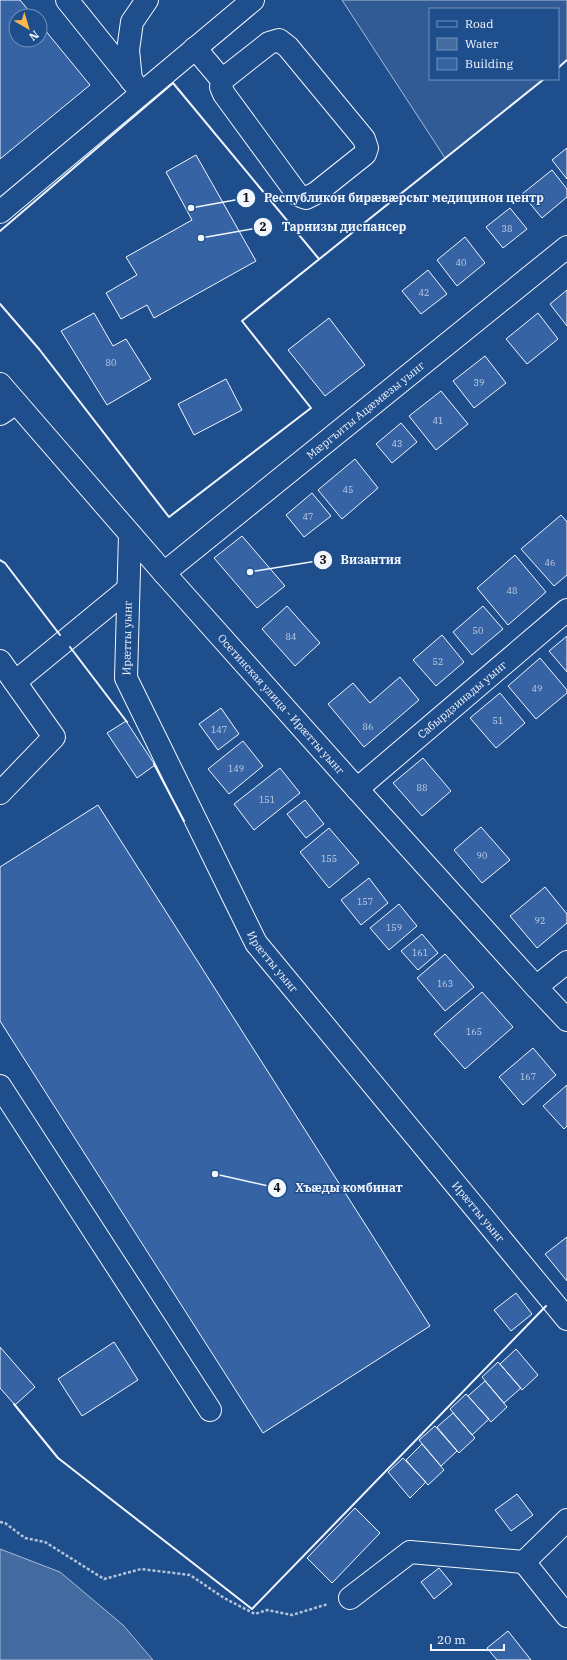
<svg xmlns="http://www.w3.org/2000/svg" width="567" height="1660" font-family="'IBM Plex Serif',serif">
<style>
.built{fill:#305b95;stroke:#a8bbd7}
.water{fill:#446ba0;stroke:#a8bbd7}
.building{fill:#3563a3;stroke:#f2f6ff}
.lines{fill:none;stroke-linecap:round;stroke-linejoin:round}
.minor-casing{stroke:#f2f6ff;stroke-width:24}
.path{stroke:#b3c4dc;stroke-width:2.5;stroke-dasharray:3 2;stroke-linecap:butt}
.minor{stroke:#1f4e8c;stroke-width:22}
.wall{stroke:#f2f6ff;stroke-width:2}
.labels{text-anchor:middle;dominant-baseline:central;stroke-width:3;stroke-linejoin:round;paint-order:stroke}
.number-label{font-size:9px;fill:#c3d1e8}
.street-label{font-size:11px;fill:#f2f6ff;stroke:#1f4e8c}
.leader{fill:none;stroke:#f2f6ff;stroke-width:1.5}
.callout-dot{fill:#f2f6ff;stroke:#1f4e8c;stroke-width:1.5}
.mark-label{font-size:12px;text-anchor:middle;font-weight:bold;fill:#111}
.callout-label{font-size:12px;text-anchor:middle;font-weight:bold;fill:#f2f6ff;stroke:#1f4e8c;stroke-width:3;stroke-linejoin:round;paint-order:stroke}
</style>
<rect width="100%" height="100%" fill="#1f4e8c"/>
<path class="built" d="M342,0H567V60L558,68V9H430V79H544L445,158Z"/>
<path class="water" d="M0,1549L60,1572L123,1625L153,1660H0Z"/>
<path class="building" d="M0,0H20L33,16H16V40H40V24L90,85L0,159Z
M567,148V179L552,160Z
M196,155L256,261L154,318L147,305L121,319L106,293L137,275L126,257L192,220L166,172Z
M552,170L567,189V197L542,218L522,194Z
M510,208L527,229L503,248L486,227Z
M465,237L485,263L457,286L437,260Z
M428,270L447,294L421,314L402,291Z
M567,290V326L550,304Z
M94,313L113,346L126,339L151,379L107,405L61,331Z
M538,313L558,339L527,364L506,339Z
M329,318L365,365L325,396L288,350Z
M485,356L506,383L474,408L453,381Z
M226,379L242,410L194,435L178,404Z
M441,391L468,424L436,450L409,416Z
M401,423L417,442L392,463L376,444Z
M355,459L378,488L342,519L318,490Z
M312,493L331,516L304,537L286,515Z
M561,515L567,522V575L554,586L521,549Z
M242,536L285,586L257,608L214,558Z
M515,555L546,592L508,625L477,588Z
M287,606L320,643L295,666L262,629Z
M483,606L503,629L472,655L453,632Z
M442,635L464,662L436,686L413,660Z
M567,636V672L549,651Z
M540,658L567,690V693L536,719L508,686Z
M400,677L419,700L364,747L328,704L353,683L370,703Z
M500,693L525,723L496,748L470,718Z
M221,708L239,734L218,750L199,724Z
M126,721L155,765L137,778L107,733Z
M243,741L263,766L229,794L208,769Z
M423,758L451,791L422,816L393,783Z
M280,768L300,793L254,830L234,804Z
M305,800L324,824L306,838L287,814Z
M98,805L430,1326L263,1433L0,1021V867Z
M481,827L510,860L482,883L454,850Z
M329,828L359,863L329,888L300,852Z
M369,878L388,903L361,925L341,900Z
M545,887L567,914V923L537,948L510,916Z
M399,904L417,926L389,950L370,928Z
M422,934L438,953L418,970L401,951Z
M445,954L474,987L445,1011L417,978Z
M482,992L513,1027L465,1069L434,1034Z
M533,1048L556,1075L523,1105L499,1077Z
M567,1085V1126L564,1129L543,1106Z
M567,1237V1281L545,1254Z
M516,1293L532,1314L511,1331L494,1310Z
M114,1342L138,1380L82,1416L58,1379Z
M0,1347L35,1387L15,1405L0,1388Z
M516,1349L538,1375L522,1390L500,1364Z
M498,1362L521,1388L504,1403L482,1377Z
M485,1381L507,1407L491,1422L468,1396Z
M466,1394L489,1419L472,1435L450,1409Z
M453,1413L475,1438L459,1453L437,1427Z
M435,1426L457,1451L441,1466L419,1440Z
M422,1444L444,1470L428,1485L406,1460Z
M403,1458L426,1482L410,1498L388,1472Z
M517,1494L533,1515L511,1531L495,1510Z
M355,1508L380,1533L332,1583L307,1558Z
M439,1568L452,1584L434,1599L421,1582Z
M508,1631L531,1660H497L487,1648Z"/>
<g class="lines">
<g class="minor-casing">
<g id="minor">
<path d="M67,0L141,92"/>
<path d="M195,48L222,80L221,87L224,94L298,195L306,198L316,193L365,154L367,148L364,139L288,47L279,40L269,43L222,80"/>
<path d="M131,80L128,50L132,22L147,0"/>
<path d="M0,212L253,0"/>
<path id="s1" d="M0,384L164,573L357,789L536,987L567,1020"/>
<path d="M0,414L16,403"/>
<path id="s2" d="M130,534L126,678L256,943L567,1319"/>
<path id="s3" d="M164,573L567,247"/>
<path d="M0,661L54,737L0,793"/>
<path d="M15,682L128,589"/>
<path id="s4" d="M357,789L567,610"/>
<path d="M536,987L567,962"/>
<path d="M0,1086L210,1410"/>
<path d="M524,1562L567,1616"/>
<path d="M350,1598L410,1552L524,1562L567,1520"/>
</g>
</g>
<path class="path" d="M0,1522L5,1523L25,1538L45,1542L104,1579L141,1569L190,1575L224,1598L255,1614L267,1610L292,1615L328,1604"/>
<use href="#minor" class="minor"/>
<path class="wall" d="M558,68L567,60
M0,231L173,83L319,259
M0,304L39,349L169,517L311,408L242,321L544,79
M0,560L5,563L60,635
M70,647L127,722
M154,764L184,821
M14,1404L58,1458L252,1609L546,1306"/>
</g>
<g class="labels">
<g class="number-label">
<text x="507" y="228">38</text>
<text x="461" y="262">40</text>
<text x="424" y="292">42</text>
<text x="111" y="362">80</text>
<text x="479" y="382">39</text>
<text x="438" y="420">41</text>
<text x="397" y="443">43</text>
<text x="348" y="489">45</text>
<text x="308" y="516">47</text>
<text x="550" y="562">46</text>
<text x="512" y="590">48</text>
<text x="478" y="630">50</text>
<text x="291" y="636">84</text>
<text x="438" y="661">52</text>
<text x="537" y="688">49</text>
<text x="498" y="720">51</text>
<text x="368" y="726">86</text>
<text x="219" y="729">147</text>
<text x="236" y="768">149</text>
<text x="422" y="787">88</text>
<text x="267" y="799">151</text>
<text x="482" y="855">90</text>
<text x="329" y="858">155</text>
<text x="365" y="901">157</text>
<text x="540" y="920">92</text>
<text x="394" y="927">159</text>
<text x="420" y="952">161</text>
<text x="445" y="983">163</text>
<text x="474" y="1031">165</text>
<text x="528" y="1076">167</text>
</g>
<g class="street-label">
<text stroke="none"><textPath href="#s3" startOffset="259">Мӕргъиты Ацӕмӕзы уынг</textPath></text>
<text transform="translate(127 638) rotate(-89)">Ирæтты уынг</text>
<text stroke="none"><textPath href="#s4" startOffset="138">Сабырдзинады уынг</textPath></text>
<text stroke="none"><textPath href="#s1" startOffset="426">Осетинская улица - Ирæтты уынг</textPath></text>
<text stroke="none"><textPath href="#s2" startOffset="464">Ирæтты уынг</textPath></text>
<text stroke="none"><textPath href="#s2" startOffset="788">Ирæтты уынг</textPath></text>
</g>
</g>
<path class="leader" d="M191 208L246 198M201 238L263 227M250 572L323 560M215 1174L277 1188"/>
<g class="callout-dot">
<circle cx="191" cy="208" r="4"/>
<circle cx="201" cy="238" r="4"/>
<circle cx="250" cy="572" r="4"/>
<circle cx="215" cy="1174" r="4"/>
<circle cx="246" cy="198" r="10"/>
<circle cx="263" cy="227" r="10"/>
<circle cx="323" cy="560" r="10"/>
<circle cx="277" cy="1188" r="10"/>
</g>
<g class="mark-label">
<text x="246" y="202">1</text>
<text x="263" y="231">2</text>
<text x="323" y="564">3</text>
<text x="277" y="1192">4</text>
</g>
<g class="callout-label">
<text x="404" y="202">Республикон бирæвæрсыг медицинон центр</text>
<text x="344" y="231">Тарнизы диспансер</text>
<text x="371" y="564">Византия</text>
<text x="349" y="1192">Хъæды комбинат</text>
</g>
<rect x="429" y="8" width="130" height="72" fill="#1f4e8c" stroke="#7391ba"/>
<rect x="437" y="21" width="20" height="6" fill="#1f4e8c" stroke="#7391ba"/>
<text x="465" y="28" font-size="12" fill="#f2f6ff">Road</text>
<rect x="437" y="38" width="20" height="12" fill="#446ba0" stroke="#7391ba"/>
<text x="465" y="48" font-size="12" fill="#f2f6ff">Water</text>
<rect x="437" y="58" width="20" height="12" fill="#3563a3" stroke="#7391ba"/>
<text x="465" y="68" font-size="12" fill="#f2f6ff">Building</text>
<g transform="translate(28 28) rotate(142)"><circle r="19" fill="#1f4e8c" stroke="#7391ba"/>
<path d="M0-3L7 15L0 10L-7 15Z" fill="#ffb74d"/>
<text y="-6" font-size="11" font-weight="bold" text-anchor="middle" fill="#f2f6ff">N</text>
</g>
<path d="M431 1644v6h73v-6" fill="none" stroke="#f2f6ff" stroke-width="2"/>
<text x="437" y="1644" font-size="12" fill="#f2f6ff" stroke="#1f4e8c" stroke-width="3" paint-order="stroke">20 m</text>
</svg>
